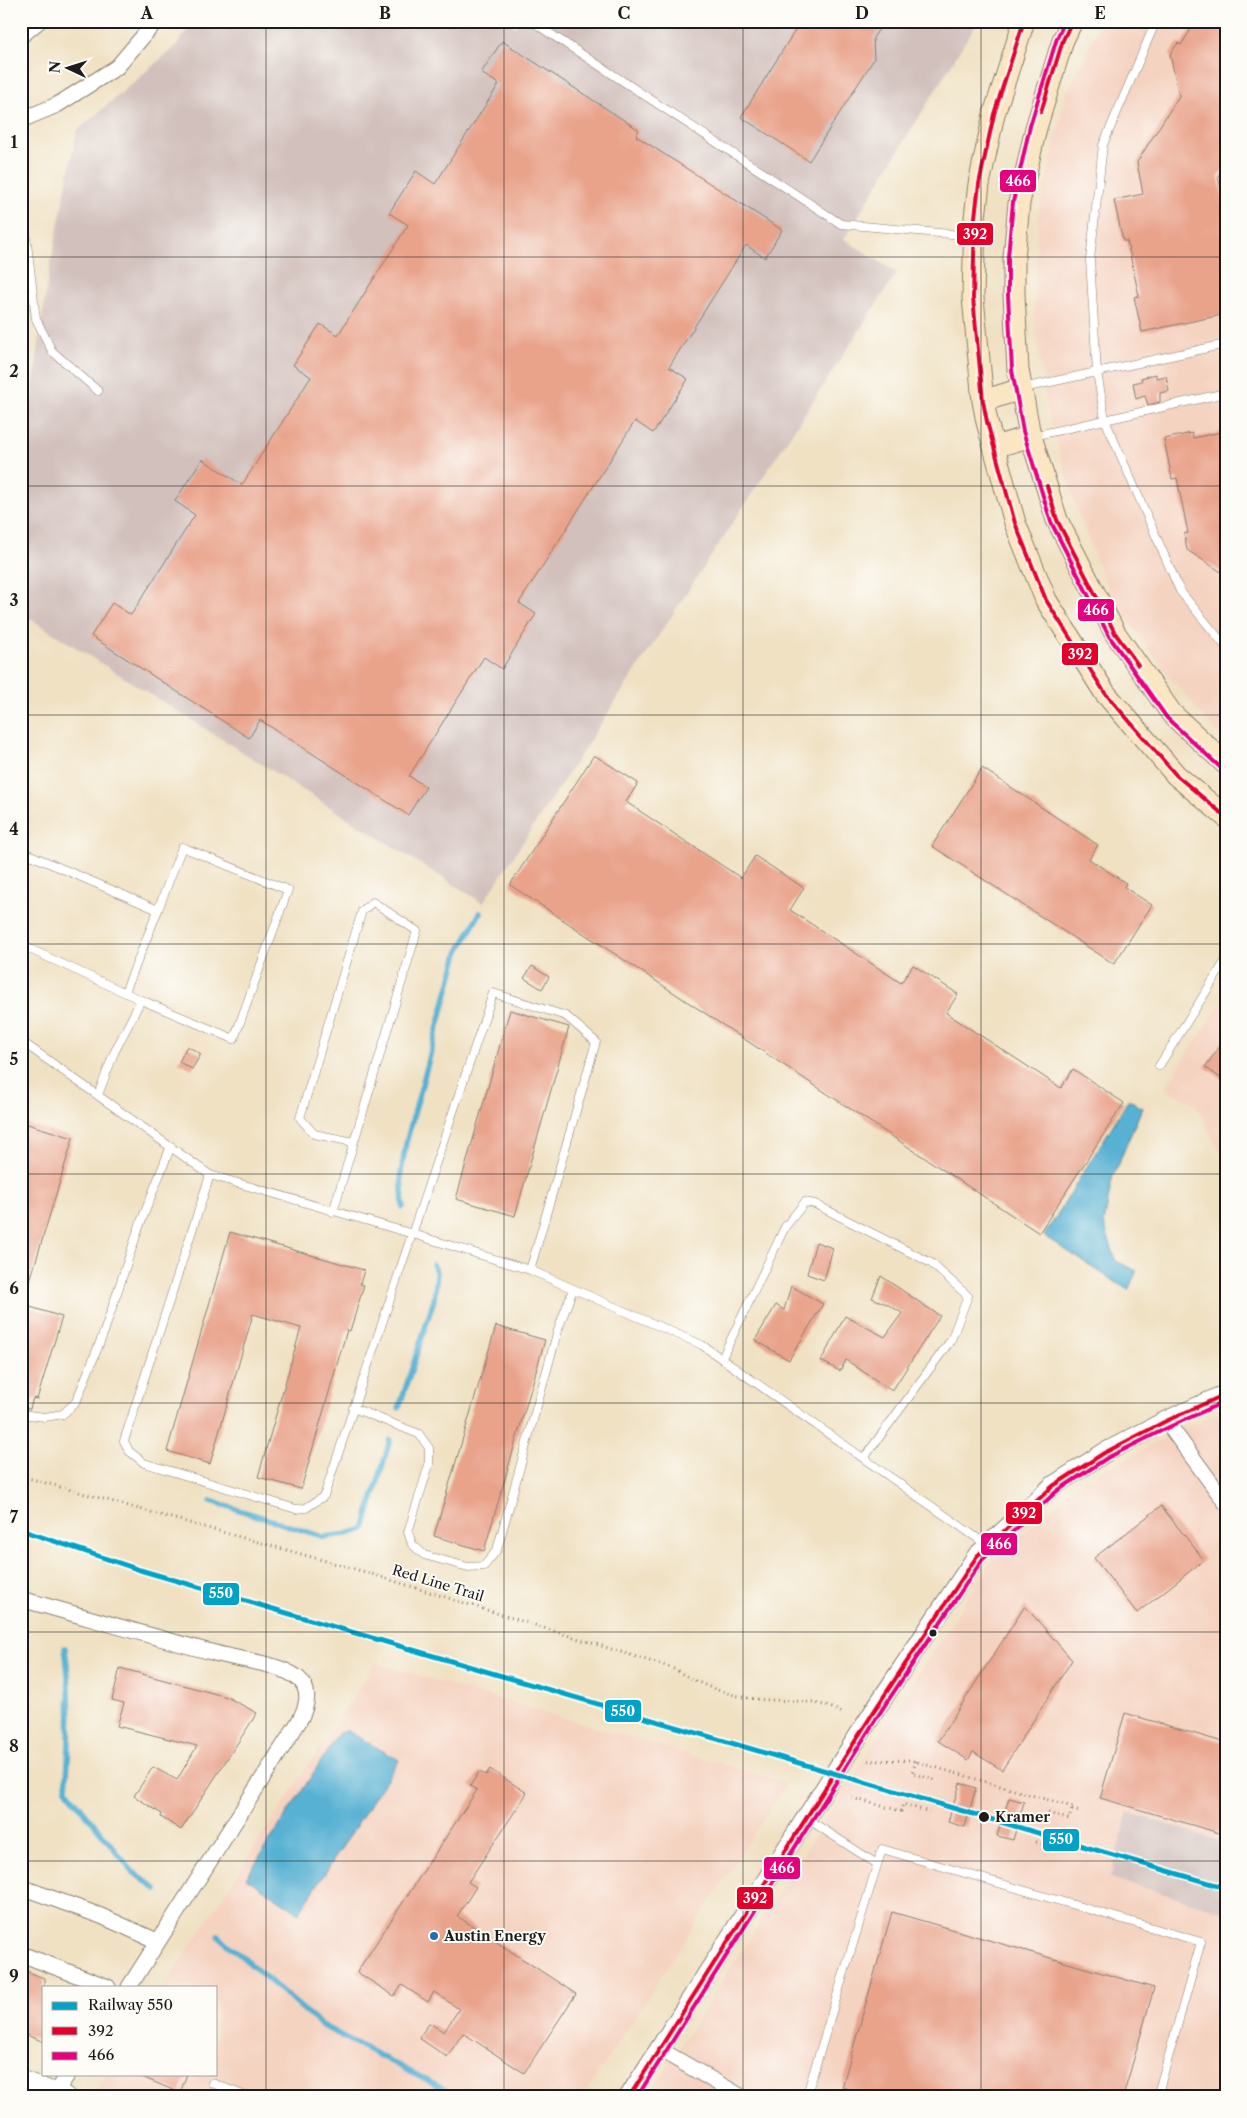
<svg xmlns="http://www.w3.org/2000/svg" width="1247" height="2118" font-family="'Libre Caslon Text',serif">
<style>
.built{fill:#f5d3c1}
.industrial{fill:#d1c0bc}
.water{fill:#56b1d3;stroke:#396678}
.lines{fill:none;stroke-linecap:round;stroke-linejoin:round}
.stream{stroke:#56b1d3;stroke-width:5.5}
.building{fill:#e9a38b}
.service-casing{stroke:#867e70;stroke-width:9}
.minor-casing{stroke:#867e70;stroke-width:17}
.tertiary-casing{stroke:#867e70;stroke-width:21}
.secondary-casing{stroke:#867e70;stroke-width:23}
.path{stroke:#867e70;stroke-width:3;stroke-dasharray:1 4;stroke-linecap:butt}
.service{stroke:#fff;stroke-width:8}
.minor{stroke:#fff;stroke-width:15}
.tertiary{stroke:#fff;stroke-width:19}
.secondary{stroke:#fbe6c4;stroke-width:21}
.bus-1-casing{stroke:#fdfcf7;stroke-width:8}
.bus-2-casing{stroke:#fdfcf7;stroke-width:8}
.bus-1{stroke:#e4002b;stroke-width:4}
.bus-2{stroke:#e5007d;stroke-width:4}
.rail-1-casing{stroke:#fdfcf7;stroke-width:9}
.rail-1{stroke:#01a2c5;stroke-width:5}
.grid{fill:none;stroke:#1c1c1c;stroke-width:1;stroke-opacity:0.55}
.bus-dot{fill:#1c1c1c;stroke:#fdfcf7;stroke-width:2}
.poi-dot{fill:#1f6fb2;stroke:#fdfcf7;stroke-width:2}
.labels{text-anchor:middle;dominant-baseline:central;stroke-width:4;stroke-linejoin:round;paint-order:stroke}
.street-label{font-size:14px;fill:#1c1c1c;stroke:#fdfcf7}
.stop-label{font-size:14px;font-weight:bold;fill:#1c1c1c;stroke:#fdfcf7;text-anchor:start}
.poi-label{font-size:14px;font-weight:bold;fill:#1c1c1c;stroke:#fdfcf7;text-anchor:start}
.line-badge{stroke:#fdfcf7;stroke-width:2}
.badge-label{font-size:14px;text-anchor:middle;font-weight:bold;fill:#fff}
.neatline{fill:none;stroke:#1c1c1c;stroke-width:2}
.grid-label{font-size:16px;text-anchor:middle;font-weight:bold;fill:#1c1c1c}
</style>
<rect width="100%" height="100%" fill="#fdfcf7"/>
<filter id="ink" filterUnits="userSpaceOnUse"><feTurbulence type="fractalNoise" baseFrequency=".02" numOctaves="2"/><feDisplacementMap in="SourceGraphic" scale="10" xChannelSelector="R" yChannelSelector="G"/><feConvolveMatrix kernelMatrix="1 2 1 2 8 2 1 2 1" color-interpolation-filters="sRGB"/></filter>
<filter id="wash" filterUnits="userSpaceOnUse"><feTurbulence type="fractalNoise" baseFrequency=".0096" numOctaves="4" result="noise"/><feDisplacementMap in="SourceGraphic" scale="20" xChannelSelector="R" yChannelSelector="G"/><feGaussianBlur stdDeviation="1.12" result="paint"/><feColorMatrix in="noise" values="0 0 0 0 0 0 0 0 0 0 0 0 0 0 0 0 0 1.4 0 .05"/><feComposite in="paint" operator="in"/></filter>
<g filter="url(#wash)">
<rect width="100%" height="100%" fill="#f0e1c3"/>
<path class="built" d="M1102,21H1226V743L1164,670L1110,594L1075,505L1047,409L1034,318L1038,217L1065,97Z
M1226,996V1163L1195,1105L1165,1088Z
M1226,1410V2097H648L989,1564L1079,1483L1193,1424Z
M375,1663L787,1783L583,2097H93L107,2074H216V1987H164Z"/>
<path class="industrial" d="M193,21H507L515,27L519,21H978L844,239L897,273L483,903L21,613V431L29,419L47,283L77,131L177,45Z
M1128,1812L1226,1843V1912L1110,1878Z"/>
<path class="water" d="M1129,1099L1142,1108L1112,1179L1104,1224L1116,1261L1137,1271L1128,1290L1044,1236Z
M346,1730L399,1760L299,1913L246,1878L339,1733Z"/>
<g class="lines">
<path class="stream" d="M403,1207L401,1173L406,1143L458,953L480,913
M399,1408L434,1300L437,1274L433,1264
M211,1501L324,1537L347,1534L364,1529L390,1440
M65,1648C72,1695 70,1741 66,1789L132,1871L157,1890
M218,1936L321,2025L445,2090"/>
</g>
<g id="blocks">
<path class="building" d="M801,21H884L873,38L874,59L809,161L741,117Z
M1196,21H1226V164L1218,176L1226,211V314L1142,332L1134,297L1139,296L1127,241H1123L1114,200L1143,194L1137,162L1179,96L1170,54L1178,43L1181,45Z
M502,41L639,130L636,136L782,230L765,258L746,245L669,367L688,379L653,433L635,421L519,603L536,614L502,669L484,657L409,776L426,787L408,815L260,720L249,738L91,636L112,603L131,615L195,515L175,501L202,459L242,485L311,377L293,365L320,324L338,335L408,225L389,213L416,171L435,184L499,84L481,73Z
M1156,374V378L1166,376L1169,391L1160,393V402L1148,405L1145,396L1136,399L1133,383L1142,381L1141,378Z
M1226,431V575L1187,550L1184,534L1188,533L1177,478L1172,479L1164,439L1192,433L1193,438Z
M594,755L638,783L626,802L741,878L755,856L804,888L790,910L901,983L913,965L958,994L946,1013L1061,1088L1073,1069L1124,1103L1039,1233L510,885Z
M982,768L1098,845L1089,859L1126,883L1124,887L1152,905L1114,964L932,846Z
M532,966L549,977L542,989L524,978Z
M510,1010L569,1027L515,1216L456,1199Z
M1226,1038V1082L1205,1067Z
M187,1046L201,1054L192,1069L179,1062Z
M21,1122L73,1138L25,1297H21Z
M230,1232L364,1270L360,1284L364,1285L350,1331L347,1330L301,1489L258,1477L301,1328L253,1314L210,1464L167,1451Z
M816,1242L833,1248L824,1280L807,1274Z
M881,1276L940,1316L892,1391L846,1360L840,1371L821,1361L845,1316L885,1337L902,1313L887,1304L872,1298Z
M791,1286L823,1304L789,1360L755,1340L776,1305L784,1310Z
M21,1304L62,1317L37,1399L33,1398L30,1409L21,1408Z
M496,1326L545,1340L484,1551L434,1536Z
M1161,1506L1204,1560L1137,1613L1094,1558Z
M1025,1606L1072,1660L1002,1770L973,1752L968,1760L938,1741Z
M120,1668L227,1697L257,1713L181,1830L161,1817L162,1814L134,1796L153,1767L177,1780L197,1746L117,1726L124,1703L112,1700Z
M1125,1713L1226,1743V1835L1100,1798Z
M490,1769L527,1793L468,1882L476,1887L457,1916L576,1994L524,2073L463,2033L447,2057L419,2038L429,2023L444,2032L459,2009L434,1992L428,2002L402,1985L394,1996L357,1972L477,1790L470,1786L479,1772L486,1775Z
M960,1783L976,1788L965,1827L948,1822Z
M1009,1798L1024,1802L1013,1840L997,1836Z
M892,1912L1154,1988L1123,2097H876L842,2087Z
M21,1969L44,1978V2042L21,2033Z
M135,2074H187L180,2093Z"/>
</g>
</g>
<g filter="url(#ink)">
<use href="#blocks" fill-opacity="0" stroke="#867e70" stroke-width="1"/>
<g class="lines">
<g class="service-casing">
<path id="service" d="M531,21L841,224L972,236
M1156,21L1103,145L1090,260L1097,372L1105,420L1180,591L1226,647
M21,217L25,227L36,319L52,351L98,391
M1023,388L1226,344
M1033,436L1226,393
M21,851L158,910L125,992
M21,945L141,1000L114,1053L98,1095
M141,1000L234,1039L288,890L182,847L158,910
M21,1041L210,1175L413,1234L530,1270L702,1345L987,1545
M1159,1066L1226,960
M210,1175L124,1441L129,1451L144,1463L296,1509L306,1508L324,1496L493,993L566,1016L596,1042L530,1270
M333,1212L417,931L373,902L362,911L300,1118L314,1134L354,1142
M722,1358L785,1227L805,1202L815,1204L931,1263L968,1296L951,1340L864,1458
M353,1408L419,1434L429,1448V1465L408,1532L412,1544L424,1555L468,1567L484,1566L497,1550L558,1330L573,1289
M21,1414L45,1417L63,1414L76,1402L104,1332L139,1227L171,1146
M806,1818L877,1864
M212,2083L248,2097
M806,2097L882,1849L1201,1942L1157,2097"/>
</g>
<g class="minor-casing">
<path id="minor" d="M21,36L39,21
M21,120L57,105L117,67L156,21
M1166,1421L1226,1503
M21,1599C86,1617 150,1636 215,1653C239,1660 279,1663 298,1678C313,1691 306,1709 298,1723L129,1987
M21,1887L101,1916L157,1941
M21,1954L108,1987
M659,2049L742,2097
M52,2097L68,2074"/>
</g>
<g class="tertiary-casing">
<path id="tertiary" d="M21,2080L66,2097
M629,2097L878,1705L977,1556L1053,1486L1104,1453L1166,1421L1226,1394"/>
</g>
<g class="secondary-casing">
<path id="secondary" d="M1024,21L994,114L979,184L975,217L973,298L983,401L987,422L1015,523L1046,600L1105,693L1176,775L1226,817
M1072,21L1063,40L1036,128L1019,203L1014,258V295L1018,370L1029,430L1057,520L1115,633L1172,714L1226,764
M983,401L1021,389
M994,447L1032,436"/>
</g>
<path class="path" d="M21,1476L362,1571L672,1668C699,1684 726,1696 758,1699C786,1702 819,1698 844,1714
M868,1761L910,1760L1073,1807L1069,1819L1045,1812
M916,1761L912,1773L938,1781
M852,1798L901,1811L903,1804L929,1812
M1072,1810L1080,1812
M1036,1842L1060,1849"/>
<use href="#service" class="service"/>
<use href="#minor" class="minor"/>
<use href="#tertiary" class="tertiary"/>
<use href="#secondary" class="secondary"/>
<g class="bus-1-casing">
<path id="bus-1" d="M1024,21L994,114L979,184L975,217L973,298L983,401L987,422L1015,523L1046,600L1105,693L1176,775L1226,817
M1041,112L1063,40L1072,21
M1047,486L1057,520L1115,633L1138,665
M629,2097L878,1705L977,1556L1053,1486L1104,1453L1166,1421L1226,1394"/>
</g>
<g class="bus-2-casing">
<path id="bus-2" d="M1065,21L1057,38L1030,126L1013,202L1008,257V295L1012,370L1023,431L1051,522L1109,636L1167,718L1222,769
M637,2097L883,1708L982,1560L1057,1491L1107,1458L1169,1427L1226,1401"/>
</g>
<use href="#bus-1" class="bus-1"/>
<use href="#bus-2" class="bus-2"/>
<g class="rail-1-casing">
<path id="rail-1" d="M21,1530L140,1570L1226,1888"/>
</g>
<use href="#rail-1" class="rail-1"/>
</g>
</g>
<path class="grid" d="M266,21V2097M504,21V2097M743,21V2097M981,21V2097M21,257H1226M21,486H1226M21,715H1226M21,944H1226M21,1174H1226M21,1403H1226M21,1632H1226M21,1861H1226"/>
<g class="bus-dot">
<circle cx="933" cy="1633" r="4.5"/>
<circle cx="984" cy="1817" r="6"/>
</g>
<circle class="poi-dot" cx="434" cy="1936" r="5"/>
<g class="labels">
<g class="street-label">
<text transform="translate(438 1583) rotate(17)">Red Line Trail</text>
</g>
<g class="stop-label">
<text x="995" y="1817">Kramer</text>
</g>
<g class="poi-label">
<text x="444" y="1936">Austin Energy</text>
</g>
</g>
<g class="line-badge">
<rect x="999" y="169" width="38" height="24" rx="5" fill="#e5007d"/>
<rect x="956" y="222" width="38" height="24" rx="5" fill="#e4002b"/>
<rect x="1077" y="598" width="38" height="24" rx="5" fill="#e5007d"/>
<rect x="1061" y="642" width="38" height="24" rx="5" fill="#e4002b"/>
<rect x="1005" y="1501" width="38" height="24" rx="5" fill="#e4002b"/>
<rect x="980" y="1532" width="38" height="24" rx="5" fill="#e5007d"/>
<rect x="202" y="1582" width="38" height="24" rx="5" fill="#01a2c5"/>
<rect x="604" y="1699" width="38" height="24" rx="5" fill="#01a2c5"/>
<rect x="1042" y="1828" width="38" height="24" rx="5" fill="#01a2c5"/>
<rect x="763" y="1856" width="38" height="24" rx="5" fill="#e5007d"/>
<rect x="736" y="1886" width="38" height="24" rx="5" fill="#e4002b"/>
</g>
<g class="badge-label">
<text x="1018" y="186">466</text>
<text x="975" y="239">392</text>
<text x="1096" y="615">466</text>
<text x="1080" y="659">392</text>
<text x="1024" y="1518">392</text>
<text x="999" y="1549">466</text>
<text x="221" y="1598">550</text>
<text x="623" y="1716">550</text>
<text x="1061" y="1844">550</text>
<text x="782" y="1873">466</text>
<text x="755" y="1903">392</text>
</g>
<rect width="1247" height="2118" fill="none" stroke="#fdfcf7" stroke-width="55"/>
<rect x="42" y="1986" width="175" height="90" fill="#fdfcf7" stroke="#a3a29f"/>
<rect x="52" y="2002" width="25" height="8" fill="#01a2c5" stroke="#a3a29f"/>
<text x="88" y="2010" font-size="15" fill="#1c1c1c">Railway 550</text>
<rect x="52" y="2027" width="25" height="8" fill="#e4002b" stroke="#a3a29f"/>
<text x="88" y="2036" font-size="15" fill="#1c1c1c">392</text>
<rect x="52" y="2052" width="25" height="8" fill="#e5007d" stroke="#a3a29f"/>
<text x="88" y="2060" font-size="15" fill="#1c1c1c">466</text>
<g transform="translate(68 68) rotate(274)" stroke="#fdfcf7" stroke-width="4" paint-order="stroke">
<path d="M0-4L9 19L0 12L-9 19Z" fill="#1c1c1c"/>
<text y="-8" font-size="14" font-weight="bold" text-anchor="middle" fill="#1c1c1c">N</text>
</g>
<rect x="28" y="28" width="1192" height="2062" class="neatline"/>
<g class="grid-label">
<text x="147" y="19">A</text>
<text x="385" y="19">B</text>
<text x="624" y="19">C</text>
<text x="862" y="19">D</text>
<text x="1100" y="19">E</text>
<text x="14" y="148">1</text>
<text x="14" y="377">2</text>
<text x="14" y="606">3</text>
<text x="14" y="835">4</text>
<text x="14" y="1065">5</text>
<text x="14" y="1294">6</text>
<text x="14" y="1523">7</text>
<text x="14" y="1752">8</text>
<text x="14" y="1982">9</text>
</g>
</svg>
